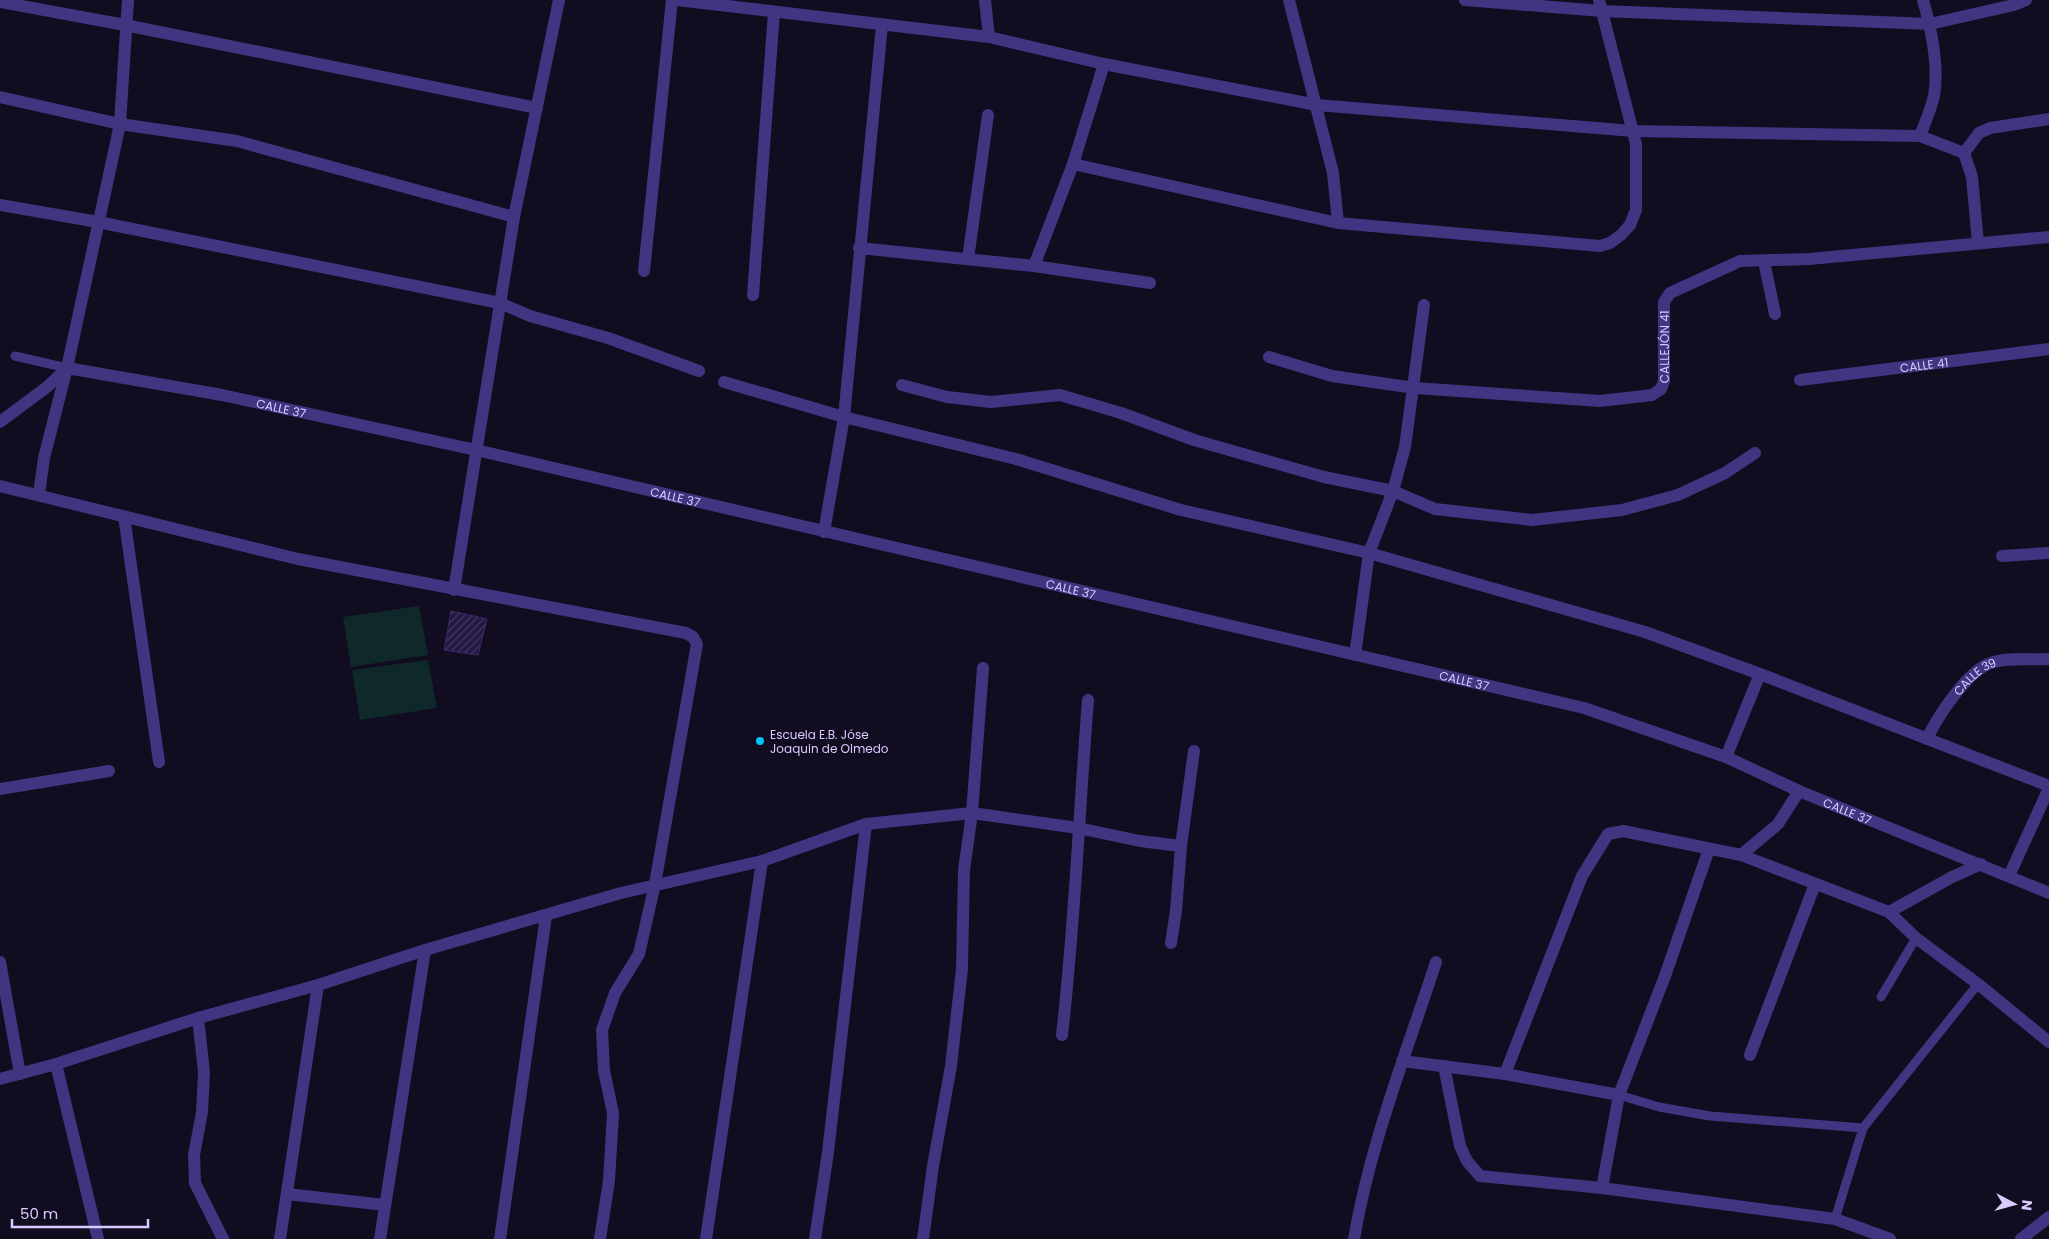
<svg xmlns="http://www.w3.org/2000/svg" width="2049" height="1239" font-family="Poppins,sans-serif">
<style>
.green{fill:#0f292b}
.building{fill:url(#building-hatch);stroke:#3e296f}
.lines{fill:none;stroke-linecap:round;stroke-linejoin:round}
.lane{stroke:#403581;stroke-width:9}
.street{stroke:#403581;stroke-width:12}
.poi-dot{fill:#00c5f6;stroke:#120c20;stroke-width:2}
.labels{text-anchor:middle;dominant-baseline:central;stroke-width:4;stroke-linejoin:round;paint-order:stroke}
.street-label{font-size:12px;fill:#d7cbff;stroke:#120c20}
.poi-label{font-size:12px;fill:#d7cbff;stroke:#120c20;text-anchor:start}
</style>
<defs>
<pattern id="building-hatch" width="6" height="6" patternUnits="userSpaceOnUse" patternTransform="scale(1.25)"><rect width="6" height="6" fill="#241842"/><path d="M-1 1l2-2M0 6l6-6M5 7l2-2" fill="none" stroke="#43385e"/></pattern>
</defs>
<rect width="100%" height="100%" fill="#120c20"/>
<path class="green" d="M419,606L428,655L351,667L343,617Z
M428,660L437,708L360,720L352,670Z"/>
<path class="building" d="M451,611L487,619L478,655L444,650Z"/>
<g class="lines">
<path class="lane" d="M15,356L67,368
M1881,997L1916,938
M1619,1095L1659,1107L1710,1116L1863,1128
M1835,1219L1863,1128L1978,984"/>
<g class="street">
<path d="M677,0L989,37L1104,64L1317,105L1633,131L1920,136L1964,153L1972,177L1978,243"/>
<path d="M985,0L989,37"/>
<path d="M1289,0L1333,173L1338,223"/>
<path d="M1465,0L1602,11L1930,24L2014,5L2026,0"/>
<path d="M0,2L125,25L537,108"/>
<path d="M0,97L120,124L237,141L514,217"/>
<path d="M1920,136C1925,123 1931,109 1934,96C1939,67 1931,28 1923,0"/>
<path d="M1964,153L1979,133L1990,128L2049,119"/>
<path d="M1073,164L1338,223L1600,246L1610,243L1621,235L1630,225L1636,210V144L1599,0"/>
<path d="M0,205L98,222L500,303L530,316L608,338L699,371"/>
<path d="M859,248L1034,266L1073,164L1104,64"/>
<path d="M968,259L988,115"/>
<path d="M1764,261L1775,314"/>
<path d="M1034,266L1150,283"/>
<path d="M644,271L672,0"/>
<path d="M753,295L774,12"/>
<path id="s1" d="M1269,357L1332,376L1415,388L1600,401L1652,395L1661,389L1664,381V302L1670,293L1740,261L1809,259L2049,237"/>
<path id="s2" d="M67,368L222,395L476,450L1584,708L1726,757L1799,791L2049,893"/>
<path id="s3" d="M1800,380L2049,349"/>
<path d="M724,382L844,417L1016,459L1181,510L1369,553L1645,632L1760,674L2049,786"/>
<path d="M902,385L947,397L991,402L1060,395L1121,413L1194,440L1324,477L1393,491L1435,509L1532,520L1622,510L1678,495L1725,473L1755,453"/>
<path d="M0,422L47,387L65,370"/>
<path d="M0,486L298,559L686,633L693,637L697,644L655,884L639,954L615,993L602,1030L604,1071L613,1113L609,1181L600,1239"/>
<path d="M39,494L44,458L67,368L120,124L128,0"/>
<path d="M124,516L159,762"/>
<path d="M824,532L844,417L882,25"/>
<path d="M2002,556L2049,553"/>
<path d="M454,590L514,217L559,0"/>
<path d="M1355,655L1369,553L1393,491L1405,447L1424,305"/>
<path id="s4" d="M1927,739C1937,717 1968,670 1991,663C2005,657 2033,660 2049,659"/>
<path d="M1726,757L1760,674"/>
<path d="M0,789L109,771"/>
<path d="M1741,855L1889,912L1952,877L1981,864"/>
<path d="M2009,876L2049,788"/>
<path d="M1889,912L1916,938L1978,984L2049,1042"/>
<path d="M1171,943L1176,911L1181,846L1194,751"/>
<path d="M0,962L20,1074"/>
<path d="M198,1018L204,1072L202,1112L194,1155L195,1183L223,1239"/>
<path d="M1062,1035C1075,923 1079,812 1088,700"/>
<path d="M1750,1055L1815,884"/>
<path d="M1402,1061L1505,1074L1619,1095"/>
<path d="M56,1064L98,1239"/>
<path d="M1444,1066L1460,1146L1467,1161L1480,1176L1602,1188L1835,1219L1890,1239"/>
<path d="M1505,1074L1582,876L1608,834L1623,831L1741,855L1778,824L1799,791"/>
<path d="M0,1079L56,1064L198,1018L318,985L425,950L621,893L762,861L866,824L972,813L1078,828L1140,841L1181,846"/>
<path d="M1602,1188L1619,1095L1665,976L1709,849"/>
<path d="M287,1194L385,1205"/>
<path d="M280,1239L318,985"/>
<path d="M380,1239L425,950"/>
<path d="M500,1239L546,916"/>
<path d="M706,1239L762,861"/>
<path d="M815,1239L828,1152L866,824"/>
<path d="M923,1239L933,1166L951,1066L962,969L964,870L972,813L983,668"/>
<path d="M1354,1239C1370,1144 1406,1054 1436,962"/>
<path d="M2021,1239L2049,1217"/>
</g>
</g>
<circle class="poi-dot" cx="760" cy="741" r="5"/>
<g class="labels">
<g class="street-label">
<text stroke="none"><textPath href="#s1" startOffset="441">CALLEJÓN 41</textPath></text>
<text stroke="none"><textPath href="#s3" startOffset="125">CALLE 41</textPath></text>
<text stroke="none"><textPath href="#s2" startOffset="218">CALLE 37</textPath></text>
<text stroke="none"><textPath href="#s2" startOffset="622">CALLE 37</textPath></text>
<text stroke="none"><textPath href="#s2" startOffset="1028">CALLE 37</textPath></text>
<text stroke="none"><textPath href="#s4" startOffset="80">CALLE 39</textPath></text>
<text stroke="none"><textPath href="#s2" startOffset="1432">CALLE 37</textPath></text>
<text stroke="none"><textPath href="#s2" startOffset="1838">CALLE 37</textPath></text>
</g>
<g class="poi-label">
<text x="770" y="734">Escuela E.B. Jóse<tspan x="770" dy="14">Joaquin de Olmedo</tspan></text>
</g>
</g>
<g transform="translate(2014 1204) rotate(96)" stroke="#120c20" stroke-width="4" paint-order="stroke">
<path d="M0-4L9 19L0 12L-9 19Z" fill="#d7cbff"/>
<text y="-8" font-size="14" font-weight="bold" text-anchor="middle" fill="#d7cbff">N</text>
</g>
<path d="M12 1219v8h136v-8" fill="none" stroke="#d7cbff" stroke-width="2.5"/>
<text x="20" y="1219" font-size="15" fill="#d7cbff" stroke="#120c20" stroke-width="4" paint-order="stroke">50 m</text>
</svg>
